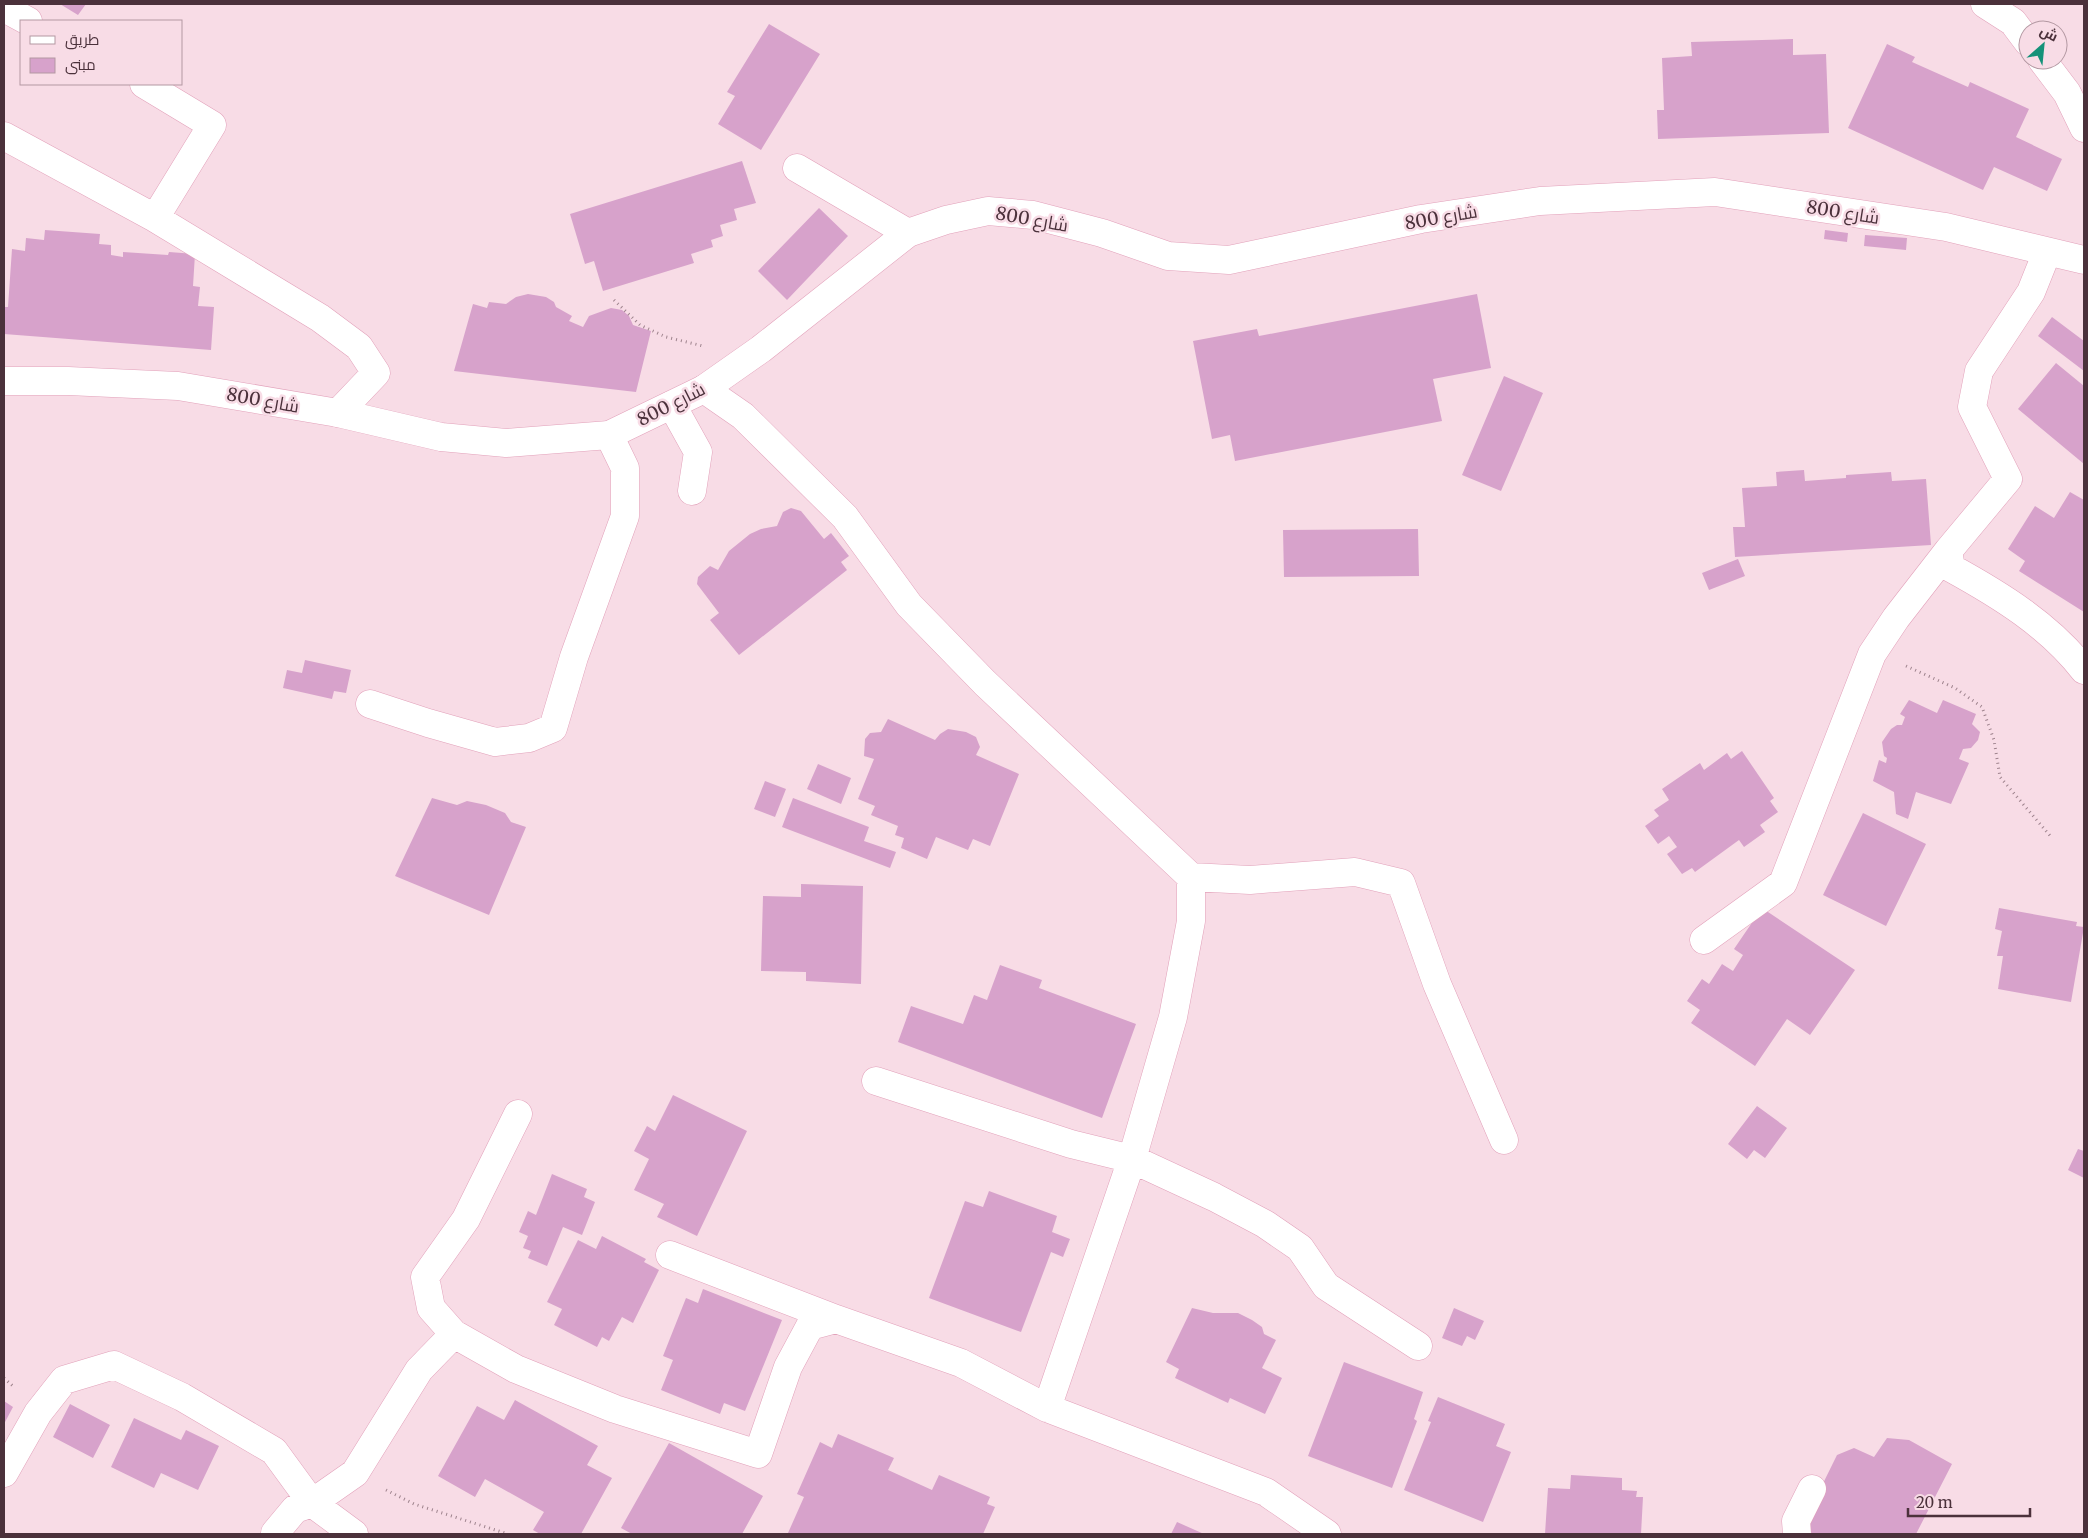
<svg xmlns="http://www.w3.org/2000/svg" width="2088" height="1538" font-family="Merriweather,Cairo,serif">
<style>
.building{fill:#d7a2cb}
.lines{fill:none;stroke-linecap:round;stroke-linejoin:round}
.minor-casing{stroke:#e2a1ba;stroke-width:29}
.major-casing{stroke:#e2a1ba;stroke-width:29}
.path{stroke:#9e838d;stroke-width:3;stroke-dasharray:1 4;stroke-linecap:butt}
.minor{stroke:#fff;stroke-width:28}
.major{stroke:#fff;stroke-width:28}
.labels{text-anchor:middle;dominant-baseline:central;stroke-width:5;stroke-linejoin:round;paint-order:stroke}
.street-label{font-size:18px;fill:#4b313b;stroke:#f8dce6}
</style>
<rect width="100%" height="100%" fill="#f8dce6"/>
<path class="building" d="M60,4H86L78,15Z
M769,24L820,54L761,150L718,124L735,96L727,92Z
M1793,39V55L1826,54L1829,133L1658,139L1657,110H1664L1662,58L1692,56L1691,42Z
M1887,44L1915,57L1912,62L1968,87L1970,82L2029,109L2016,137L2062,159L2047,191L1994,167L1983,190L1848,128Z
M742,161L756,203L734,209L737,220L720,225L723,236L711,240L713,247L691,254L694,263L603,291L594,261L585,264L570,214Z
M819,208L848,236L787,300L758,271Z
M45,230L100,234L99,244L111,245V255L123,257V252L168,255L169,252L195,254L193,286L200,287L198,306L214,307L211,350L4,334V307H8L12,249L25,251L26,238L44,240Z
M1825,230L1848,233L1847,242L1824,239Z
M1865,235L1907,238L1906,250L1864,246Z
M528,294L546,297L554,302L556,307L572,316L569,321L583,327L589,316L611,308L622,310L629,316L633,325L651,331L636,392L454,371L473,304L487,308L489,302L506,304L516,297Z
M1477,294L1491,368L1433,379L1442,421L1235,461L1230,435L1212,439L1193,341L1257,329L1259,336Z
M2052,317L2084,341V371L2038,336Z
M2056,363L2084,386V464L2018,409Z
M1504,376L1543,393L1501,491L1462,475Z
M1804,470L1805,481L1846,478V475L1891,472L1892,481L1926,479L1931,545L1735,557L1733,527H1745L1742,488L1777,486L1776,472Z
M2070,492L2084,500V612L2019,571L2025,561L2008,549L2035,506L2054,518Z
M791,508L801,511L824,539L831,533L849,556L841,562L847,570L739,655L710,620L719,613L697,584L698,577L710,566L718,570L729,551L750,534L761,529L777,526L783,512Z
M1418,529L1419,576L1284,577L1283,530Z
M1738,559L1745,576L1709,590L1702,573Z
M305,660L351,670L346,693L334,691L332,699L283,688L287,670L302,673Z
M1909,700L1937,713L1943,700L1976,714L1972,724L1980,732L1978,740L1971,748L1963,749L1959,759L1969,763L1951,804L1916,792L1908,819L1896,814L1894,792L1873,781L1879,760L1886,763L1887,758L1884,756L1882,742L1891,729L1897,725H1902L1905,717L1900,714Z
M888,719L935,740L940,734L948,729L966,732L976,737L980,747L976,755L1019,774L990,846L973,839L968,850L936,837L927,859L901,848L904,838L895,835L898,826L871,815L875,806L858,799L874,759L864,756L865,739L870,733L881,732Z
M1742,751L1774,798L1770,801L1778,812L1760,825L1765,832L1744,847L1739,840L1695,872L1692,868L1682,874L1667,854L1677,847L1669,836L1658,844L1645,826L1659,816L1654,810L1669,800L1662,789L1700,763L1704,770L1727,753L1731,759Z
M818,764L851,778L841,804L807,789Z
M765,781L786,789L775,817L754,809Z
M432,798L457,805L467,801L486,805L505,813L511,822L526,827L489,915L395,876Z
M793,798L869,827L864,841L896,852L890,868L782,827Z
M1863,813L1926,844L1886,926L1823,895Z
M801,884L863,886L861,984L806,981V972L761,971L763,896L801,897Z
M1762,908L1855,970L1810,1035L1787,1019L1755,1066L1691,1023L1700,1010L1687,1001L1702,979L1709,984L1722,964L1733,971L1743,955L1734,949Z
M1999,908L2077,922L2076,926L2084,927L2071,1002L1998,989L2003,956H1997L2002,931L1995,929Z
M1000,965L1042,980L1039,988L1136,1024L1102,1118L898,1042L911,1006L963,1024L974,995L987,1000Z
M673,1095L747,1131L697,1236L657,1217L664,1204L634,1190L649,1159L634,1151L647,1126L655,1131Z
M1757,1106L1787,1128L1765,1158L1754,1150L1747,1159L1728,1144Z
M2078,1149L2084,1151V1178L2068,1170Z
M552,1174L587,1189L584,1197L595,1202L582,1235L563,1227L547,1266L528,1258L531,1251L523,1248L528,1236L519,1232L528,1211L536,1215Z
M989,1191L1057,1216L1052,1232L1070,1239L1063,1257L1051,1252L1021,1332L929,1298L965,1201L983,1207Z
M602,1236L646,1259L644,1262L659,1270L633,1323L622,1317L609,1341L602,1337L597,1347L554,1325L562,1309L547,1302L578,1240L596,1249Z
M703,1289L782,1320L745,1411L724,1403L720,1414L661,1390L673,1360L663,1356L686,1298L698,1303Z
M1192,1308L1213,1313H1238L1252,1320L1262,1327L1264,1334L1276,1340L1262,1368L1282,1378L1265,1414L1230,1398L1228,1403L1175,1378L1179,1369L1166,1362Z
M1454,1308L1484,1321L1475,1340L1467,1336L1462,1346L1442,1338Z
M1344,1362L1423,1392L1414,1419L1417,1421L1392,1488L1308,1456Z
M1438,1397L1505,1424L1496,1446L1511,1452L1483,1522L1404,1490L1431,1422L1428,1421Z
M515,1400L598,1446L587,1465L612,1478L581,1534H540L533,1530L544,1512L485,1479L475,1497L438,1476L477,1406L504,1420Z
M4,1401L13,1407L4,1424Z
M70,1404L110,1425L93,1458L53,1437Z
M134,1418L181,1440L186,1430L219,1446L198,1490L161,1473L154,1488L111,1467Z
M838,1434L894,1458L888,1470L932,1490L939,1475L990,1497L987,1504L995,1507L983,1534L788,1533L804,1497L797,1494L820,1442L832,1448Z
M1887,1438L1909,1440L1952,1464L1916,1534H1814L1801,1528L1837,1455L1854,1448L1874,1457Z
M669,1443L763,1496L742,1534H632L621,1528Z
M1571,1475L1622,1478V1490L1637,1491L1636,1497H1643L1641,1534H1545L1548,1488L1570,1489Z
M1177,1522L1204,1534H1171Z"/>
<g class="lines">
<g class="minor-casing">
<path id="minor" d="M1985,4L2013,22L2028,42
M4,8L28,21
M2042,60L2067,93L2084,128
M144,84L212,125L155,218L320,318L359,347L376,373L338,413
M4,136L155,218
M797,168L908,233
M2047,252L2031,292L1979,371L1972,407L2008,479L1948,551L1951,568C2000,595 2049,625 2084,670
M672,405L698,452L692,491
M370,704L428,723L495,742L529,738L553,728L574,657L625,516V468L609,435
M1191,877L1250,880L1355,872L1401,883L1437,984L1504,1140
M1704,940L1783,883L1872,654L1896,618L1948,551
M876,1081L1071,1144L1132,1159L1214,1197L1265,1224L1300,1248L1326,1286L1418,1346
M518,1114L466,1219L425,1277L431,1308L454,1334L516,1369L615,1409L758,1454L788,1367L810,1326L836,1319L961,1363L1047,1408L1132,1159L1173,1017L1191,921V877L985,683L909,605L845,517L743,416L704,389
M670,1255L836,1319
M1047,1408L1266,1492L1327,1534
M4,1473L38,1413L64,1380L114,1365L182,1397L274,1451L312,1503L354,1534
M275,1533L295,1509L312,1503L355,1473L419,1370L454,1334
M1797,1534L1796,1521L1812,1489"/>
</g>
<g class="major-casing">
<path id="major" d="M4,381H68L178,386L338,413L441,437L506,443L609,435L704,389L761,349L908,233L946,220L988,211L1033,215L1102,233L1168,256L1229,260L1421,219L1540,201L1715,192L1946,227L2084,260"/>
</g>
<path class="path" d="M614,300L640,325L666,337L703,346
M1906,666L1955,688L1982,707L1994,740L2000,777L2052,838
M4,1378L14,1387
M386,1490L414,1504L508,1534"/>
<use href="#minor" class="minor"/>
<use href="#major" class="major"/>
</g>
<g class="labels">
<g class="street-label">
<text transform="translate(1843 212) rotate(9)">شارع 800</text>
<text transform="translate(1441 217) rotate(-10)">شارع 800</text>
<text transform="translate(1032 219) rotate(10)">شارع 800</text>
<text transform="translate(263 400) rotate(10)">شارع 800</text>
<text transform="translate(671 404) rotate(-27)">شارع 800</text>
</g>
</g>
<rect width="2088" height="1538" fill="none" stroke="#4b313b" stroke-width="10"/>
<rect x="20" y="20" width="162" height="65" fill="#f8dce6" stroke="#b398a2"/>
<rect x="30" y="36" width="25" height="8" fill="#ffffff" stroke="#b398a2"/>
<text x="65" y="45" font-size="15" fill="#4b313b">طريق</text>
<rect x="30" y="58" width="25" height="15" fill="#d7a2cb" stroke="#b398a2"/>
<text x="65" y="70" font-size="15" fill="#4b313b">مبنى</text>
<g transform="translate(2043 45) rotate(27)"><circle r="24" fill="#f8dce6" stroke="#b398a2"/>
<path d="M0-4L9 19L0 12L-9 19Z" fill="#159279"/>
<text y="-8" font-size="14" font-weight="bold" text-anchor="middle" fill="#4b313b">ش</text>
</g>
<path d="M1908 1508v8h122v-8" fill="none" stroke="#4b313b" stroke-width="2.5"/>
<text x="1916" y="1508" font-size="15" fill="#4b313b" stroke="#f8dce6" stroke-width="4" paint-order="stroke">20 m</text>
</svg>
